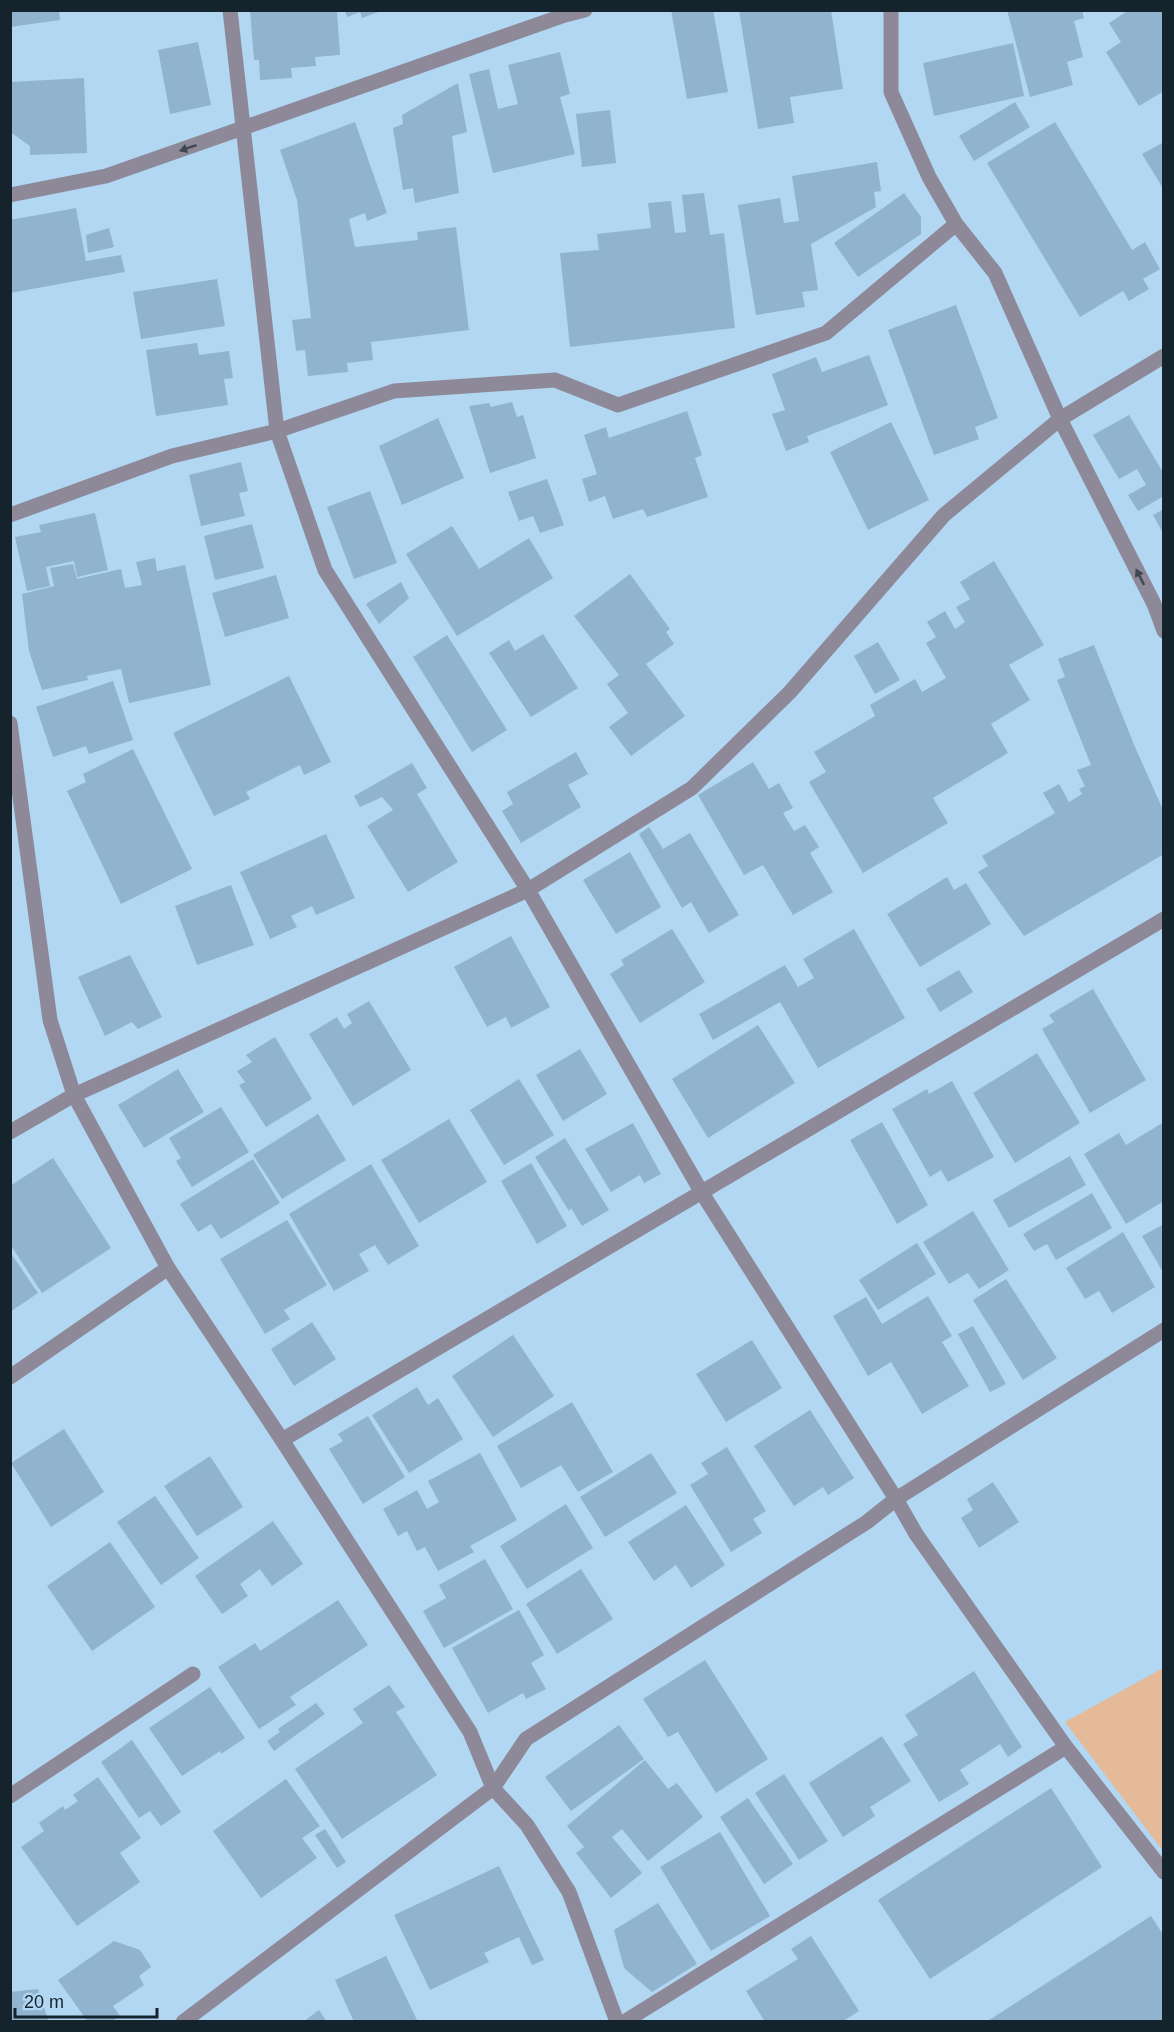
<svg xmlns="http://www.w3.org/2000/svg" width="1174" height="2032" font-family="Helvetica,sans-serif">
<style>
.green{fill:#e4ba99}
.building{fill:#90b4cf}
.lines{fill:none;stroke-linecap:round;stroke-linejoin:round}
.street{stroke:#8e8999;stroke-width:15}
.oneway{fill:#3f4753}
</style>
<rect width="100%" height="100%" fill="#b2d7f3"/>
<path class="green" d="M1163,1668V1851L1065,1722Z"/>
<path class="building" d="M10,10H59L60,20L10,27Z
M250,10H337L340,55L315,57L316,66L291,68L292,78L260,80L259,60H254Z
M345,10H381V11L362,18L360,12L347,17Z
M671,10H713L728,92L687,99Z
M739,10H831L843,89L790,97L794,123L758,129Z
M1007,10H1082L1084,18L1074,21L1083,57L1067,62L1073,85L1030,97Z
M1129,10H1164V91L1139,106L1106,52L1121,42L1109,23Z
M198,42L211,105L170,114L158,50Z
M1013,43L1024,96L934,116L923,63Z
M560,52L570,94L560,97L575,154L493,173L469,74L489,69L498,109L518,104L508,65Z
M84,78L87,153L30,155V146L10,132V82Z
M458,83L467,132L452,136L459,193L415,203L413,188L403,190L393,128L403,124L402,115Z
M1015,102L1030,127L974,161L959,136Z
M610,110L616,163L582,167L576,114Z
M355,122L387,213L367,221L365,213L349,219L355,247L418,240L417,232L456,227L469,330L371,342L373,360L347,363L348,372L308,376L305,350L296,351L292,320L311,318L297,200L280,150Z
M1055,122L1132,250L1145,242L1160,269L1143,279L1149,289L1129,301L1123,291L1080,317L987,163Z
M1164,142V190L1142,154Z
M877,162L881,191L874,192L876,207L811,244L818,290L802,292L805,307L756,315L738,205L780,198L784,223L799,221L792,176Z
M704,193L710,235L724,233L735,328L570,347L560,253L599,250L597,234L651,228L648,203L671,201L675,233L686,232L682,195Z
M904,193L921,217V234L858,277L834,243Z
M76,208L86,261L121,255L125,272L10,293V220Z
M109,228L114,247L88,253L86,235Z
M217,279L225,326L141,339L133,292Z
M956,305L998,418L975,427L979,439L934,455L888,330Z
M197,343L199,355L229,351L233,378L224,379L228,405L156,416L146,350Z
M869,355L888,405L807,436L809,442L786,451L772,414L785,410L772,374L816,357L822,372Z
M512,402L517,417L523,415L536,458L490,473L469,406L489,403L491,407Z
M687,411L702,455L695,458L708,497L647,517L643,509L613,519L605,496L589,502L582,479L597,474L584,435L606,427L609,438Z
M1129,415L1164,474V496L1138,511L1128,495L1146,485L1137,469L1119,479L1093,435Z
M438,418L464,478L402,505L379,446Z
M891,422L929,500L868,530L830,452Z
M241,462L248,491L239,493L245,516L201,526L189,475Z
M547,479L564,525L540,533L533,516L519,521L508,492Z
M370,491L397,563L354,579L327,507Z
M1164,509V535L1153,515Z
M95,513L108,570L77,577L74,561L46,567L50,586L27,591L15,537L41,532L39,525Z
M252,524L264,568L215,580L204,536Z
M452,526L479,569L529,538L553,578L457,636L406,554Z
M155,558L157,571L185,565L211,685L129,703L121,669L87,676L88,680L42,690L29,651L22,594L54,586L50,568L73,564L77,579L121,569L125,588L142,585L136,562Z
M994,561L1044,645L1009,665L1030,700L991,724L1008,753L933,798L948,823L863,873L809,782L826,772L814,752L875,716L870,705L915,679L922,692L946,678L926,643L936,637L927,622L945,611L955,629L965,622L956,607L970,599L960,582Z
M630,574L670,629L666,632L674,644L646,664L685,716L631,756L609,727L628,713L607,684L619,675L574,616Z
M276,575L289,618L225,637L212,593Z
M401,582L409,598L379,624L366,604Z
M543,634L578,688L531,717L489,653L509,640L515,651Z
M447,635L507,730L472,752L413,657Z
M878,642L900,680L875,694L854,656Z
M1094,645L1135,747L1164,812V854L1024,936L978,872L988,866L982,856L1055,813L1043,793L1059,784L1069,802L1082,794L1079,789L1085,786L1077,770L1091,765L1057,680L1065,677L1058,659Z
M289,676L331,762L304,775L300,765L246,792L250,799L214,816L173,733Z
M113,681L133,740L89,754L86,746L53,757L36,707Z
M133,749L192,869L121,904L67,791L86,782L83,774Z
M576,752L588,774L568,785L581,807L521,843L502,811L513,804L507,792Z
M753,762L769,789L779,783L793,808L783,813L794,831L805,825L819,847L810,853L833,892L793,915L763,865L744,875L698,795Z
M412,763L427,788L417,794L458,862L408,892L367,826L393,810L382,797L360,807L354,796Z
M649,827L663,849L690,833L739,915L709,933L691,902L682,908L639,834Z
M326,834L355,898L316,915L312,906L291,916L297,927L270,939L240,872Z
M630,852L661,907L616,934L583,880Z
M947,877L954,890L966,883L991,924L920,967L887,914Z
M231,885L254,945L197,965L175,906Z
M672,929L705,982L640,1023L610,974L624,965L621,960Z
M854,929L905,1018L818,1068L780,1002L713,1040L699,1014L785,965L798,987L814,978L803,959Z
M511,936L550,1007L511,1028L506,1017L487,1027L454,967Z
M130,955L162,1017L138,1029L132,1022L105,1036L78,977Z
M959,970L973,992L940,1012L926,989Z
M1093,989L1146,1080L1090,1113L1042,1029L1054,1022L1049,1015Z
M369,1001L411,1070L353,1106L309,1034L337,1017L344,1029L352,1023L347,1014Z
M758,1025L795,1083L708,1138L672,1079Z
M275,1037L312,1099L266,1127L239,1085L245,1082L237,1071L252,1062L246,1055Z
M580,1049L607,1094L563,1121L536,1075Z
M1037,1053L1080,1123L1015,1163L973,1093Z
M178,1069L204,1112L144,1148L118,1105Z
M519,1079L554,1135L504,1165L470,1110Z
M952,1081L994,1157L948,1182L941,1170L930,1177L892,1109L927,1089L929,1094Z
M221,1107L249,1152L192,1187L176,1161L181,1158L169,1138Z
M318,1114L346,1160L282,1199L253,1155Z
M449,1119L487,1182L419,1223L381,1160Z
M882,1122L928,1205L897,1224L850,1140Z
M1164,1122V1201L1126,1224L1084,1154L1119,1133L1126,1145Z
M633,1123L661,1174L644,1183L640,1175L611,1192L585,1149Z
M565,1138L609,1210L582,1226L571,1208L569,1211L535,1157Z
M1070,1156L1086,1185L1009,1228L993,1200Z
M53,1158L111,1248L42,1293L10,1244V1186Z
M253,1159L280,1203L221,1239L211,1224L198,1232L180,1204Z
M531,1163L567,1226L537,1244L501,1181Z
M371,1164L419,1246L388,1265L375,1245L359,1254L369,1271L334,1291L289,1214Z
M1092,1193L1112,1228L1056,1260L1047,1244L1034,1251L1023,1234Z
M973,1211L1009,1270L979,1289L968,1273L949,1284L923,1242Z
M287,1220L327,1285L284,1310L290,1319L265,1334L220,1259Z
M1164,1224V1274L1142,1236Z
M1123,1232L1155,1287L1112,1313L1099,1291L1085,1299L1066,1268Z
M917,1243L936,1274L878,1310L859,1280Z
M10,1252L38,1293L10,1312Z
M1006,1279L1057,1358L1023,1380L973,1300Z
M928,1296L952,1336L942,1342L969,1386L922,1414L891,1362L868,1376L833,1316L866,1297L882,1324Z
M312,1322L336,1359L294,1386L271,1349Z
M973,1326L1006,1384L990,1392L958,1334Z
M513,1335L554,1396L493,1437L452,1376Z
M752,1340L782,1388L726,1422L696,1374Z
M417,1387L428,1405L438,1398L463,1439L409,1473L372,1415Z
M572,1402L613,1472L578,1492L561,1465L521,1488L497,1446Z
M810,1410L854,1478L828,1495L823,1487L794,1506L754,1446Z
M368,1416L405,1477L363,1504L329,1449L343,1441L338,1434Z
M64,1429L104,1492L51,1527L11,1463Z
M727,1447L766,1511L753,1519L762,1533L731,1552L690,1485L708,1474L701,1463Z
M480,1453L517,1520L470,1546L474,1552L438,1571L425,1547L417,1551L407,1531L398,1536L383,1509L417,1490L427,1509L439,1502L428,1481Z
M651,1453L677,1493L605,1537L580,1497Z
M210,1456L243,1507L197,1536L164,1486Z
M993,1482L1019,1522L979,1548L961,1518L973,1510L967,1499Z
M155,1496L199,1558L161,1585L117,1522Z
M566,1504L593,1548L527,1589L500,1546Z
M686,1505L725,1565L691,1588L676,1565L654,1581L628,1542Z
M273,1521L303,1564L272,1586L260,1569L240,1584L248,1596L222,1614L195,1576Z
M110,1542L155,1607L92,1651L47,1586Z
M485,1559L513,1609L444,1648L423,1611L446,1598L439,1585Z
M581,1569L613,1619L557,1654L526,1604Z
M338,1600L368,1645L290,1697L296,1705L259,1729L218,1667L255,1643L260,1651Z
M519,1610L544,1655L531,1663L546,1689L526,1699L523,1693L488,1713L452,1648Z
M705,1660L768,1759L716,1793L678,1732L668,1737L643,1699Z
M974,1671L1022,1747L1008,1757L1000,1744L960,1770L969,1784L939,1802L903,1744L918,1735L905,1715Z
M389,1685L405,1707L396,1712L437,1775L342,1839L295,1769L363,1723L353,1709Z
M210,1687L245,1738L221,1754L220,1751L182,1776L149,1728Z
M316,1703L325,1714L274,1751L267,1741L280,1732L278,1729Z
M619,1725L644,1759L571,1811L545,1777Z
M882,1736L911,1781L870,1807L875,1816L843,1837L809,1783Z
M132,1740L181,1812L161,1826L150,1811L139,1818L101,1762Z
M645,1760L668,1789L677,1783L703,1817L648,1861L622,1829L612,1837L642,1873L611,1898L576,1853L584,1847L567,1826Z
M784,1774L828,1841L799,1860L755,1793Z
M98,1777L141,1838L120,1853L140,1882L77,1926L21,1847L44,1831L39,1823L63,1806L65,1810L78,1801L73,1795Z
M286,1779L320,1826L302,1838L317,1858L261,1898L213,1831Z
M1051,1788L1102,1867L930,1979L878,1900Z
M748,1798L793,1864L764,1884L720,1817Z
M325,1829L346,1862L337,1868L315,1835Z
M720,1832L770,1916L711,1951L660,1867Z
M499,1866L544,1960L532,1965L519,1937L484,1953L489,1962L430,1990L394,1915Z
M658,1903L697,1964L652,1992L624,1968L614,1930Z
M1151,1916L1164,1936V2019L1159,2022H986Z
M811,1936L859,2011L842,2022H765L746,1991L798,1959L791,1949Z
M114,1941L140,1950L151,1967L139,1976L144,1985L113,2006L120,2016L111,2022H88L58,1980Z
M386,1956L418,2022H354L335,1980Z
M38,1989L49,2022H10V1992Z
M319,2010L327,2022H303Z"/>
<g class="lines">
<path class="street" d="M230,10L277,431L325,570L528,890L702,1193L896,1499L916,1534L1066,1747L1164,1872
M891,10V92L929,177L956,224L995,273L1060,419L1154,604L1164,631
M10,195L106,176L565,15L585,10
M10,515L172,456L277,431L394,391L555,380L618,405L826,333L956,224
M10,723L50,1020L74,1095L168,1268L282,1440L470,1732L493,1788L527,1825L569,1892L617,2022
M10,1132L74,1095L528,890L692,788L790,692L944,515L1060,419L1164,356
M10,1377L168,1268
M282,1440L1164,919
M10,1796L193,1674
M183,2022L493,1788L526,1739L867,1522L896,1499L1164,1330
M624,2022L1066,1747"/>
</g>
<defs><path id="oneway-solid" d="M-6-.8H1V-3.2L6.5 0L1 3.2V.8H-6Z" transform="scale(1.5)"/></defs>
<g class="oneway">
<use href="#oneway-solid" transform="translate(188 148) rotate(161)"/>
<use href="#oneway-solid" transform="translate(1140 577) rotate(-117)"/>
</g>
<rect width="1174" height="2032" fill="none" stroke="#15232d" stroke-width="24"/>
<path d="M15 2008v9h142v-9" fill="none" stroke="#15232d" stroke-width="3"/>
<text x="24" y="2008" font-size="18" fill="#15232d" stroke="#b2d7f3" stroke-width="4.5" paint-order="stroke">20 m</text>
</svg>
